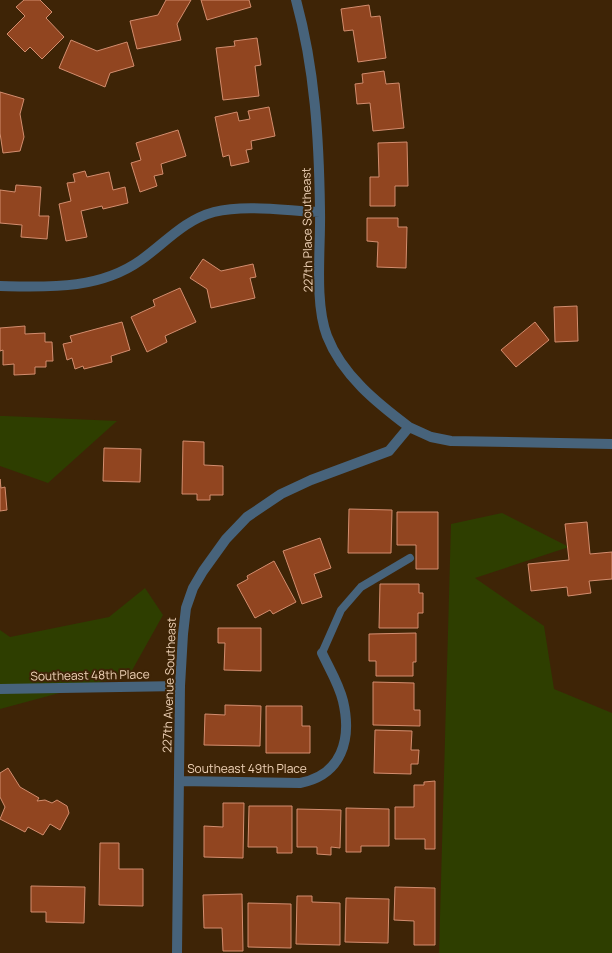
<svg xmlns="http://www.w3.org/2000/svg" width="612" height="953" font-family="Manrope,sans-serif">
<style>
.green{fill:#2e3e00}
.building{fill:#914520;stroke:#d38d6e}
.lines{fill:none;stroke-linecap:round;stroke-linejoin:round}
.service{stroke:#47637b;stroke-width:8}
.minor{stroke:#47637b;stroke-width:10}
.labels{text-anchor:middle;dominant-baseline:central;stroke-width:4;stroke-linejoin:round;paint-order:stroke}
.street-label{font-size:12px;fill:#f0d3b8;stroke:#3e2406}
</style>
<rect width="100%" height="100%" fill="#3e2406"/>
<path class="green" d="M0,416H5L117,421L48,483L0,466Z
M502,513L569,547L475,578L544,626L554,689L612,713V953H439L451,524Z
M145,588L163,615L130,674L0,709V630L10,637L109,617Z"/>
<path class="building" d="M24,0H40L52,12L46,18L64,37L42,59L30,47L25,52L7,34L25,16L16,7Z
M166,0H191L177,24L181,40L137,49L130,21L158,15Z
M201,0H249L251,7L207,20Z
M369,5L371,17L380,16L386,58L358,62L353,30L344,31L341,9Z
M257,38L261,65L255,66L259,96L223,100L216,48L235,46L234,41Z
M71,40L97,51L127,42L134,66L110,73L105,87L59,68Z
M384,71L386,84L399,83L404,128L373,131L370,103L357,104L355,84L363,83L362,74Z
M0,92L24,99L20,114L24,137L20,151L3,153L0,133Z
M269,107L275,136L251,141L252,149L246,150L249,162L231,166L229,155L223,157L215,117L237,112L239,121L250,119L248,111Z
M178,130L186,156L161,164L163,174L154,176L157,186L140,192L131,163L141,160L136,143Z
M407,142L408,186H395V206H370V177H379L378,143Z
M85,171L87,177L109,172L113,190L125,187L128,203L103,209L102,206L81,211L87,237L66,241L59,204L71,201L67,183L75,182L73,174Z
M16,185L41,187L39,216H49L47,239L21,237L22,225L0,223V190L15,192Z
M367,218H398V227H407L406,268L377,267L378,242L367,241Z
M203,259L221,271L253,264L256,277L250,278L255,298L211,308L207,289L190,278Z
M180,288L196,322L165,336L167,342L147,352L131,317L155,306L153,300Z
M577,306L578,341L555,342L554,307Z
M122,322L130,350L111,356L112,362L84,369L83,366L75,369L72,358L67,360L63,344L72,342L70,336Z
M535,322L549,340L516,367L501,350Z
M25,326V334L45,333V342H52L53,361H46V367H35V374L14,375V364L3,365V350L0,351V328Z
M183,441L204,442V465L223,466V495H210V500H197V494H182Z
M104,448L141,449L140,482L103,481Z
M0,479L1,488L5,487L7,510L0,511Z
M349,509L392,510L391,553H348Z
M397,512H438V569H416V545H397Z
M587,522L590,554L612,552V579L589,581L591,593L568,596L567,587L531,591L528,564L569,560L565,524Z
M320,538L331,568L314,574L322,597L302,604L283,551Z
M274,561L296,602L273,614L270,610L255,618L237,585L248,579L247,576Z
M380,584H419V593H423V613H418V628H379Z
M218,628H261V671L224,670L225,643H218Z
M416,633V662H413V676H376V661H369V634Z
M373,682L414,683V710H420V726L373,725Z
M225,705L261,706L260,746L204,745L205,714L225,715Z
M266,706H302V726H310V753H266Z
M375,730L412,731L411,750H419L418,764H411V774L374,773Z
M8,768L20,787L39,798L37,801L45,800L52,803L57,800L67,806L69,813L60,830L50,824L43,835L28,827L25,832L0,819L5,807L0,797V773Z
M435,781V849H425V839H395V807H414V785H424V782Z
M223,803H244L243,858L204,857V826L223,827Z
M249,806H292V853H277V847H248Z
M346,808L389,809V846H361V852H346Z
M297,809L341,810L340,848L331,847V855L317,854V847H297Z
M100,843H119V869H143V906L99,905Z
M31,886L85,887L84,923L46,922V912H31Z
M395,887L435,888V945H414V921L394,920Z
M242,894L243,951H223L222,928H204L203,895Z
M297,896H312V902L340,903V945L296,944Z
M346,898L389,899L388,943L345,942Z
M248,903L291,904V948L248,947Z"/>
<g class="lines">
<path class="service" d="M322,653L341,610L361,587L410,558"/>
<path class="minor" d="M296,0C315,69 319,139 320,210C321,247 314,302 327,336C342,375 377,403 409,427
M0,286C48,287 99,290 141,260C165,243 184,220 214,212C246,204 287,211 320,212
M0,689L180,686
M179,781L300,783C342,775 352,739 343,701C339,684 329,668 322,653
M177,953L180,686L183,634L186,608L193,588L203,571L226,539L247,517L281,494L311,480L389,451L409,427L431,437L451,441L612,444"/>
</g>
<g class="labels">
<g class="street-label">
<text transform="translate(307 230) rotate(-91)">227th Place Southeast</text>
<text transform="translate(90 675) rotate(-1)">Southeast 48th Place</text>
<text transform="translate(169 685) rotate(-88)">227th Avenue Southeast</text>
<text x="247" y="768">Southeast 49th Place</text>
</g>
</g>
</svg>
